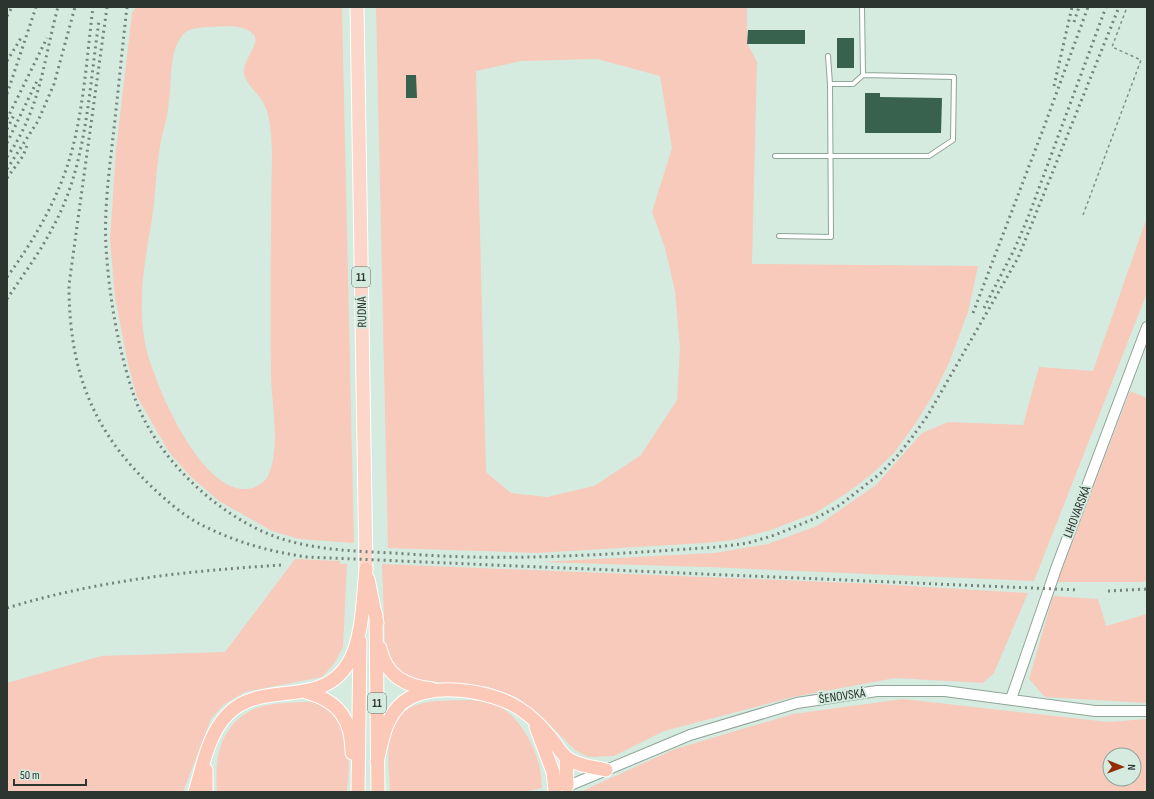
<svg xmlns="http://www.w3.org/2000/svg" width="1154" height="799" font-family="'Sofia Sans Condensed',sans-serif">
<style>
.green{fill:#f7cabc;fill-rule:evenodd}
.building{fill:#39624e}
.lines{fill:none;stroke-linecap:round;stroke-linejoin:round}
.service-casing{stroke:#90a599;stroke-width:6}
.tertiary-casing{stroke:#90a599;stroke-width:12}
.primary-casing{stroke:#fff;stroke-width:15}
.trunk-casing{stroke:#fff;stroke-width:15}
.path{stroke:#808f87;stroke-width:1.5;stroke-dasharray:3 3;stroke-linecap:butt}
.service{stroke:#fff;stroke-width:4}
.tertiary{stroke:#fff;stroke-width:10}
.primary{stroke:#fdd6ca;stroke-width:13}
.trunk{stroke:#fcc8b8;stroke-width:13}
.rail{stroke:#75837c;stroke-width:3;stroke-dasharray:2 4;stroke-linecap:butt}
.labels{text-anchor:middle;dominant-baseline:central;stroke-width:4;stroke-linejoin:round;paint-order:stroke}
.shield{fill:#d5ebdf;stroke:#5f6c65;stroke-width:1}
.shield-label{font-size:12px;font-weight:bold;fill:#2d3531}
.street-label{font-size:13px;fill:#2d3531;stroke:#d5ebdf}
</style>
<rect width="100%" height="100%" fill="#d5ebdf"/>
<path class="green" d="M136,7H342L354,543L299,539L272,531L219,501L190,476L169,452L137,397L128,364L115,297L110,240L116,150L132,13ZM209,27C223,27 242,23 253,34C262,43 242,60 244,73C246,86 260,94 265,106C271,120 271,136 272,151C271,225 270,299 271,372C271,404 281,443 269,474C264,484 255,489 244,489C199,489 153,382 145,343C137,301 145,260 152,219C156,192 156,163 162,136C165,125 168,113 169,101C172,81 169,54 181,37C188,27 199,28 209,27Z
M376,7H747V43L757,62L752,264L978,266L968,312L949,363L933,395L915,424L894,453L873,473L847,493L815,513L771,530L733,540L704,543L536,553L388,548ZM597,59L660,76L672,148L652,212L665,248L675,291L680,349L677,400L641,455L594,486L547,497L511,493L486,472L476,71L521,61Z
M1147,217V293L1034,581L706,567L539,562L714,553L768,544L817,526L876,485L922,433L948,422L1023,425L1039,367L1093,371Z
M1130,391L1147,398V581L1140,582H1057Z
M295,559L340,561V564H347L343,647L334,664L322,677L245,692L223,705L211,719L183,792H7V683L101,656L225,652Z
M382,564L877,584L1028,593L994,673L983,683L895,678L793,697L664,731L614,756L588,757L575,750L539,714L516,697L488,687L416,680L401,675L391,661L385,645Z
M1053,596L1098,599L1106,626L1147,614V703L1045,697L1029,679Z
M903,699L1108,722L1147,719V792H580L675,749L793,714ZM1110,755H1134V779H1110Z
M469,700C475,701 482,701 488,702C513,708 531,737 538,761C541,769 541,779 542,788L524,792H390C389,762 380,717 417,705C433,699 452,701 469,700Z
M302,702C306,702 311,701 315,702C330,707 345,727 348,742C351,757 348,776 347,792H217C214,758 220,725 254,709C268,703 287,703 302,702Z"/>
<path class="building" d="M748,30H805V44H747Z
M837,38H854V68H837Z
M406,75H416L417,98H406Z
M865,93H880V97L942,98L941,133H865Z"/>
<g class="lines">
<g class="service-casing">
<path id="service" d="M830,84H853L863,75
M775,156H929L953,140L954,77L863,75L862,7
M779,236L831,237L830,84L828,56"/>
</g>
<g class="tertiary-casing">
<path id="tertiary" d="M1011,699L1057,566L1147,327
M561,789L690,735L797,703L877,691H945L1095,711H1147"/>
</g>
<g class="primary-casing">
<path id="primary" d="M357,7L366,569"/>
</g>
<g class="trunk-casing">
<path id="trunk" d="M368,579L377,623
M376,615L378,792
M380,648C386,676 405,686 432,689
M306,692C339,701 352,720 352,753
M536,727L553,772L555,791
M566,757L567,786
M377,762C382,742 384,722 399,706C424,679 493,690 520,709C531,716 542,727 551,738C556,744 560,752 566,757C576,766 594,767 606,770
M206,770V792
M195,792C203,766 208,734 228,714C262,679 322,710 349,662C363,638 363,597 366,569
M358,792L360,641"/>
</g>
<path class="path" d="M1083,215L1141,60L1112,47L1127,7"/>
<use href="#service" class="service"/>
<use href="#tertiary" class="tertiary"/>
<use href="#primary" class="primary"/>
<use href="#trunk" class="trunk"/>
<path class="rail" d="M107,7L69,285C69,368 91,430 153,488C168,502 186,518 206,527C238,543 272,552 307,557L1078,590
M127,7C122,50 118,94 113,137C109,173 104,210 106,247C109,296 118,349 134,396C155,457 218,517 279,538C322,552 365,551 409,554C511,562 614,554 717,547L748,543L775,535L818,517L840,505L881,473L899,454L913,436L928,415L1018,258L1119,7
M7,16L12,7
M1074,22L1079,7
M7,61L21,38
M1054,86L1072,7
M7,94L36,7
M7,119L47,38
M7,129L14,115
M7,143L37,81
M7,157C41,108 43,62 58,7
M7,169L38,121L54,84L75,7
M7,178L23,156L28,143
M7,277C35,239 58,199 71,154C84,107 87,55 93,7
M7,299C23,275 41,251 54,225C87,164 89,88 99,21
M984,308L1015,248L1029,215L1106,7
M973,313L1044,127L1088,7
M1108,591L1147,589
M7,608C99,580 187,571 282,565"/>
</g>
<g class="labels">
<g class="shield">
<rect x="352" y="267" width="18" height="20" rx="3"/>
<rect x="368" y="693" width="18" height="20" rx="3"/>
</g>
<g class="shield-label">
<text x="361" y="277">11</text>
<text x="377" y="703">11</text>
</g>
<g class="street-label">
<text transform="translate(362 312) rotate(-91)">RUDNÁ</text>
<text transform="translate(1077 512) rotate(-69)">LIHOVARSKÁ</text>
<text transform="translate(842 696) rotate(-8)">ŠENOVSKÁ</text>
</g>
</g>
<rect width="1154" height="799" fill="none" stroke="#2d3531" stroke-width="16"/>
<g transform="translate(1122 767) rotate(91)"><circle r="19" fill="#d5ebdf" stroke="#92a299"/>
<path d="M0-3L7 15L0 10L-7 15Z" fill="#942e06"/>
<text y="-6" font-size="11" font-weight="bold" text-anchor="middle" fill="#2d3531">N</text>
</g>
<path d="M14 779v6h72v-6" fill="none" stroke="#2d3531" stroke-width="2"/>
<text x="20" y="779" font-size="12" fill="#2d3531" stroke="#d5ebdf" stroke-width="3" paint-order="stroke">50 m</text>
</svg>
